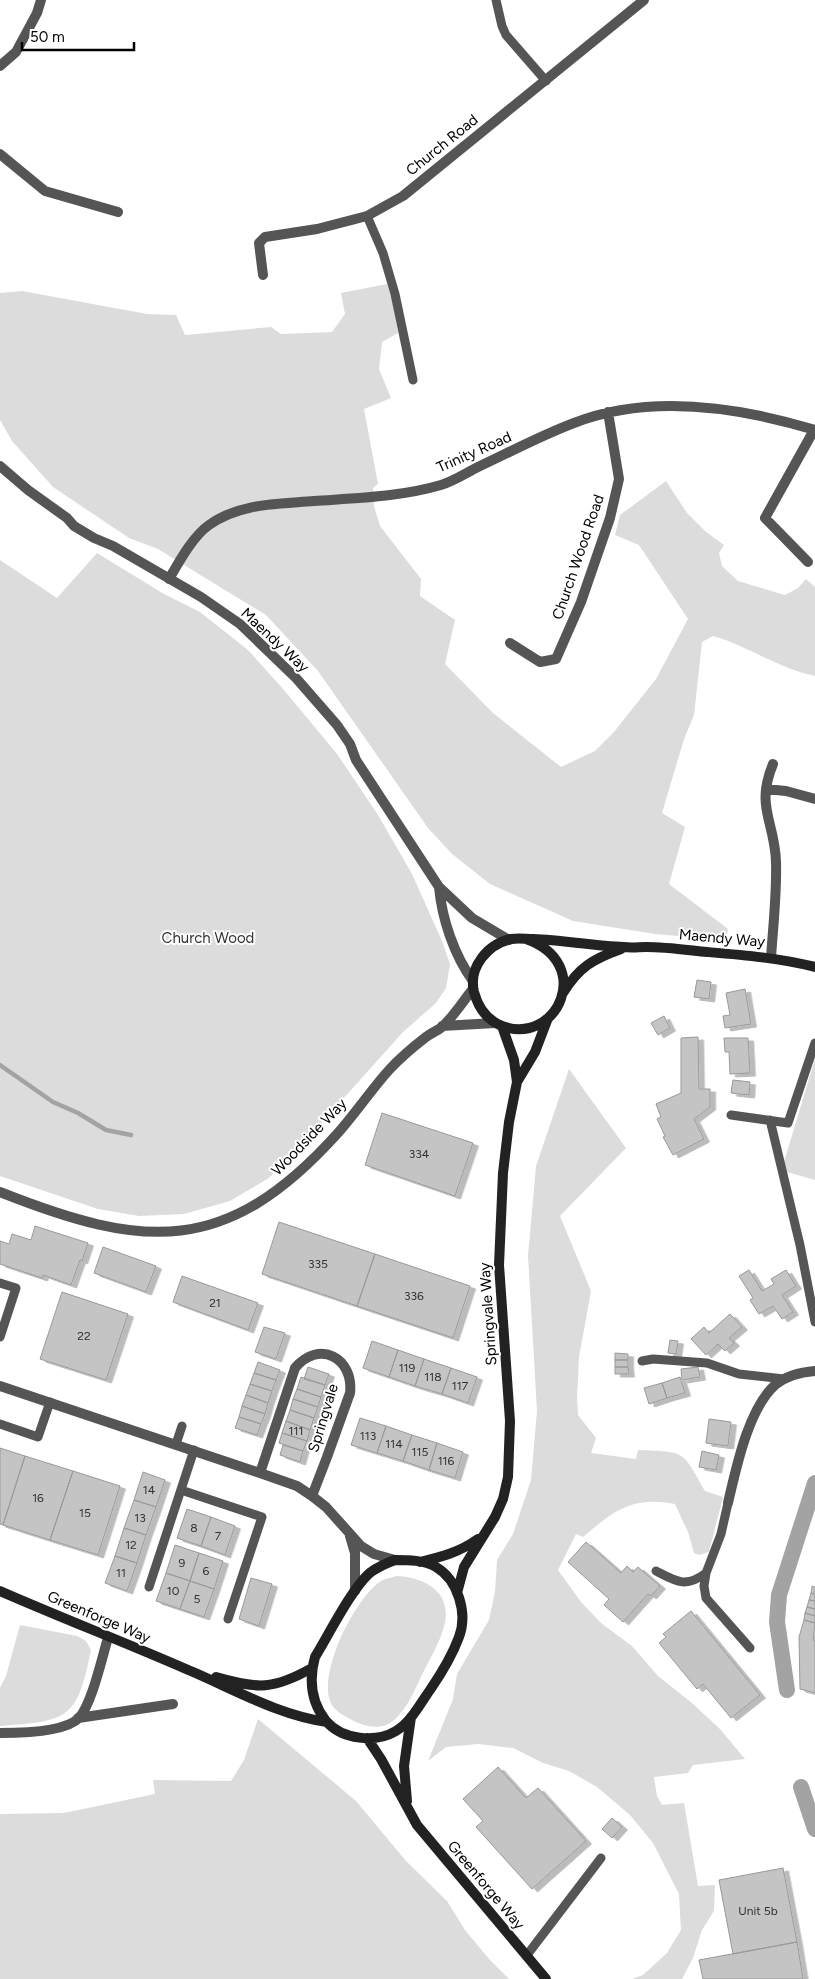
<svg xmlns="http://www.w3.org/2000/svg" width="815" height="1979" font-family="Figtree,sans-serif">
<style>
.green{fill:#dcdcdc}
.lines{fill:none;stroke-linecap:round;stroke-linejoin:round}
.stream{stroke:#a3a3a3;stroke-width:4.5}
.canal{stroke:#a3a3a3;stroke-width:16}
.building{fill:#c4c4c4;stroke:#999;filter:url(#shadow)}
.lane{stroke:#555;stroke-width:9}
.street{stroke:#555;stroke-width:10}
.secondary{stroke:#222;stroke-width:10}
.labels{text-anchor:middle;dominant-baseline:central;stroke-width:4;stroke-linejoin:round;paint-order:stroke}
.number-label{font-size:12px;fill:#313131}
.street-label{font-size:15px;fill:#000;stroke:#fff}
.park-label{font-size:15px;fill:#333;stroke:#fff}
</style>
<defs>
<filter id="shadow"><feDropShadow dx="5.5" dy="3" stdDeviation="0" flood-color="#0004"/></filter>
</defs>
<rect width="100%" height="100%" fill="#fff"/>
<path class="green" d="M387,284L392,299L398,333L382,342L379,369L391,398L364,409L378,484L373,488L374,506L380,526L421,579L420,596L455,620L445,664L493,713L561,767L595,751L614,732L656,679L688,619L639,545L615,535L620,515L666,481L687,513L705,531L724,545L719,553L722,566L738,581L785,595L798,588L806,579L815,587V676C779,669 748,646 713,636L702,642L694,715L684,739L662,813L685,827L669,884L728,929L726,940L655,934L573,921L490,884L452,854L428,828L318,671L266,615L158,549L129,538L53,487L12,441L0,420V293L22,291L147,314L176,315L185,335L271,327L281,334L332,332L345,314L341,293Z
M97,553L164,594L200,612L248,650L284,690L337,754L378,815L412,874L442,941L450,964L446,988L436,1003L403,1032L308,1138L269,1178L230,1201L184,1214L139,1216L98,1209L0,1176V560L57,598Z
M815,1059V1180L787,1172L784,1162Z
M569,1069L626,1148L560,1216L591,1291L579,1357L577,1398L578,1415L596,1438L591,1453L636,1459L638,1450C686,1452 682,1450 705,1491L723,1497L709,1552L699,1555L694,1553L688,1532L675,1504C632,1496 615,1510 583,1537L576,1534L558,1570L581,1602L601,1623L632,1646L658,1676L692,1703L720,1729L745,1759L693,1765L688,1773L654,1777L657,1796L662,1805L684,1803L698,1886L715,1885L714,1911L702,1930L693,1958L682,1979H632L643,1975L667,1953L681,1930L679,1894L653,1843L630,1815L597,1787L569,1771L543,1763L513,1748L478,1744L446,1747L428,1761L453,1699L457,1674L489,1620L495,1592L497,1560L513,1534L531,1480L537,1411L528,1256L536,1166Z
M396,1576C427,1577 455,1594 443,1630C438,1646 429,1660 422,1675C414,1691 405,1715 388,1724C378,1730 361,1725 352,1720C344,1716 333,1710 330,1701C319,1670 354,1602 378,1583C383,1579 390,1578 396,1576Z
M20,1625L77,1636L86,1641L91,1650C77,1719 69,1721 0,1726V1688L6,1676Z
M258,1719L356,1801L406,1861L447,1901L465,1930L489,1959L509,1979H0V1814L64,1813L155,1794L153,1780L231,1781L244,1760Z"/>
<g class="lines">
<path class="stream" d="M0,1065L53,1102L78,1113L106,1130L131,1135"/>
<path class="canal" d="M787,1690L777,1622L779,1595L815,1483
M801,1787L815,1829"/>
</g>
<path class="building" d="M697,980L711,982L709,999L694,997Z
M745,989L751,1024L725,1028L723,1016L730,1015L726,993Z
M664,1016L670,1028L658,1035L651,1023Z
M698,1037L699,1089H710V1107L694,1119L704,1139L673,1155L663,1137L665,1136L657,1119L661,1117L656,1104L681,1093V1038Z
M724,1038H748L750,1073L730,1074L729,1052H725Z
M733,1080L750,1082L749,1095L731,1093Z
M382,1113L473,1143L455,1196L365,1165Z
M279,1222L375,1254L357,1306L262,1274Z
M35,1226L88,1243L82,1261L80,1260L71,1285L43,1275L42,1278L0,1264V1241L9,1244L12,1234L31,1240Z
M103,1247L156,1266L146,1292L94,1273Z
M375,1254L470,1286L453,1338L357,1306Z
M749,1270L762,1291L774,1284L771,1279L786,1270L796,1286L782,1295L793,1312L782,1319L773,1306L759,1314L750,1300L753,1298L739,1276Z
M182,1276L258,1303L248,1330L173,1302Z
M62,1292L128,1314L106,1380L40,1359Z
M730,1314L742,1327L729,1338L734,1343L725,1351L718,1344L706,1355L691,1339L704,1327L709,1333Z
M264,1327L285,1333L276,1359L255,1352Z
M670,1340L678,1341L676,1354L668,1353Z
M372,1341L398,1350L389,1377L363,1368Z
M398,1350L424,1359L415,1386L389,1377Z
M615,1353L628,1354V1360H615Z
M424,1359L451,1368L442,1394L415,1386Z
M615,1360H628V1367H615Z
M258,1362L280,1370L276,1380L254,1373Z
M308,1367L329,1374L325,1385L304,1379Z
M615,1367H628L629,1374H615Z
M698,1367L700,1377L682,1380L681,1369Z
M451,1368L477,1377L468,1403L442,1394Z
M254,1373L276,1380L272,1391L250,1384Z
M301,1377L325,1385L321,1397L297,1389Z
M680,1377L685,1393L667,1398L662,1383Z
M662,1383L667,1398L649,1404L644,1388Z
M250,1384L272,1391L268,1403L246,1395Z
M297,1389L321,1397L318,1407L293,1399Z
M246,1395L268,1403L265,1414L242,1406Z
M293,1399L318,1407L314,1418L290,1410Z
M242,1406L265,1414L261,1424L239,1417Z
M290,1410L314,1418L310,1430L286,1421Z
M239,1417L261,1424L257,1435L235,1428Z
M360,1418L386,1426L377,1453L351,1445Z
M709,1419L731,1422L728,1446L706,1443Z
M286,1421L310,1430L307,1441L282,1433Z
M386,1426L412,1435L403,1461L377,1453Z
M282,1433L307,1441L303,1451L279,1443Z
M412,1435L437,1443L429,1470L403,1461Z
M437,1443L463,1452L455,1478L429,1470Z
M283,1445L303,1451L300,1462L280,1455Z
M0,1448L25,1456L3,1525L0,1524Z
M702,1451L719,1455L716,1470L699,1467Z
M25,1456L73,1471L50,1540L3,1525Z
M73,1471L120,1486L98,1555L50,1540Z
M143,1472L165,1480L156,1507L134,1500Z
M134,1500L156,1507L146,1535L124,1528Z
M187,1509L211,1517L201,1546L177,1538Z
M211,1517L235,1526L225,1555L201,1546Z
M124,1528L146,1535L137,1563L115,1556Z
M586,1542L621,1573L627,1566L633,1572L638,1567L660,1586L651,1596L648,1594L623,1622L604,1605L609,1599L568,1562Z
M175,1545L199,1553L190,1581L166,1573Z
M199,1553L223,1561L214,1589L190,1581Z
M115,1556L137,1563L127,1591L105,1583Z
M166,1573L190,1581L180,1609L156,1601Z
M251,1578L272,1584L259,1626L239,1619Z
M190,1581L214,1589L204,1617L180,1609Z
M812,1586L815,1587V1594L811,1593Z
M811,1593L815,1594V1601L809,1600Z
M809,1600L815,1601V1609L807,1607Z
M807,1607L815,1609V1616L805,1613Z
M691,1611L760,1695L731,1718L703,1684L697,1689L659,1643L666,1637L663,1634Z
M805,1613L815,1616V1623L804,1620Z
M804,1620L815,1623L813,1640L815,1641V1693L800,1689L799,1637Z
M498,1767L526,1798L538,1788L586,1841L532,1889L476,1827L483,1821L463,1799Z
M612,1818L622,1827L612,1838L602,1829Z
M783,1868L797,1942L733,1954L719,1880Z
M797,1942L803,1979H703L699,1960Z"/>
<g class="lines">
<path class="lane" d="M496,0L502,26L506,35L546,81
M367,216L383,253L395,294L413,380
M731,1115L788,1123L815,1043
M770,1120L800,1245L815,1322
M0,1283L16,1288L0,1337
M642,1361L653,1359L707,1363L739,1374L784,1379
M0,1424L38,1437L50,1402
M176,1444L182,1426
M181,1490L262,1517L228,1619
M728,1503L721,1534L706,1573L704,1586L706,1598L750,1648
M656,1571C677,1582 686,1588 706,1573
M149,1587L194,1450
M527,1955L601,1858"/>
<path class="street" d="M0,66L16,52L37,13L41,0
M0,154L45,191L118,212
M263,275L259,243L265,237L317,229L367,216L403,196L644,0
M0,466L28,490L67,518L74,526L94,538L113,546L201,597L240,624L296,678L337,725L350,744L356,760L439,887L472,918L509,940
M808,562L765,518L814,430
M169,579C179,562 193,536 209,525C240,503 278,504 314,501C356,498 400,497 441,485C454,481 466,473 478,467C510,452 542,435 574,423C651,393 739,407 815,430
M510,643L540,662L556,659L581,602L610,518L619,479L608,412
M766,789L786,791L815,799
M439,887C442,919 454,955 473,981
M771,958C773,926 777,894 776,862C775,822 755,807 773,764
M442,1026L495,1023
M0,1192C144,1249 226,1257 337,1134C355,1114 371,1090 389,1070C400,1058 413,1047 426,1037C431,1033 437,1031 442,1027C454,1016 463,1001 473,989
M0,1386L260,1473L297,1486L312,1496L326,1507L361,1546L374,1554L395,1560
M260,1473L295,1368C319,1339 354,1358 350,1393L327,1457L312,1496
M728,1503C736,1469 748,1409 775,1385C786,1376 801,1372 815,1371
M350,1536L355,1553V1591
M78,1718L173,1704
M0,1733C19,1733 65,1732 79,1718C92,1704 102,1657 108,1638"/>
<path class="secondary" d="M526,939C595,963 558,1046 502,1026C487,1020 478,1007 474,992C468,967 488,944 511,939C518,938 526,939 533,939C564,940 593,946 624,947C631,948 639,947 646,947C666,947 687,950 707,952C743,955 780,958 815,967
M563,993C579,967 593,959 621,949
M502,1026L514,1060L517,1082
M395,1560C408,1560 424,1560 436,1567C458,1580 468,1613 459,1637C452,1656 441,1674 430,1690C420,1704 411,1722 396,1731C376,1743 342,1740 326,1721C311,1702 309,1679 315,1657C328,1636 353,1586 371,1572C378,1567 387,1563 395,1560Z
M420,1562C441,1557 460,1552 478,1539
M0,1591C62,1618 124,1642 186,1669C232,1688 277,1715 327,1722
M457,1593L464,1567L495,1517L503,1499L508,1477L510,1421L499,1265L503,1173L509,1122L517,1082L535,1052L548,1018
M216,1677C258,1689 273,1690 312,1668
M367,1738L381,1759L417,1825L546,1979
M407,1801L404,1766L411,1717"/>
</g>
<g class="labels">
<g class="number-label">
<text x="419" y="1154">334</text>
<text x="318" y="1264">335</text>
<text x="414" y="1296">336</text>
<text x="215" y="1303">21</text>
<text x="84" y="1336">22</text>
<text x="407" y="1368">119</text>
<text x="433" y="1377">118</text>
<text x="460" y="1386">117</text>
<text x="296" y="1431">111</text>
<text x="368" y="1436">113</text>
<text x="394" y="1444">114</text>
<text x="420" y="1452">115</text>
<text x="446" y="1461">116</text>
<text x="149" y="1490">14</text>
<text x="38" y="1498">16</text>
<text x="85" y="1513">15</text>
<text x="140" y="1518">13</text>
<text x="194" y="1528">8</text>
<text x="218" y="1536">7</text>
<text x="131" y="1545">12</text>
<text x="182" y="1563">9</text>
<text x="206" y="1571">6</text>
<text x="121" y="1573">11</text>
<text x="173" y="1591">10</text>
<text x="197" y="1599">5</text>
<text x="758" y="1911">Unit 5b</text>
</g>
<g class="street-label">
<text transform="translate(442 145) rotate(-39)">Church Road</text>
<text transform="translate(474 452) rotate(-24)">Trinity Road</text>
<text transform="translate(578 557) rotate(-71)">Church Wood Road</text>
<text transform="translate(275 640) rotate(43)">Maendy Way</text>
<text transform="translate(722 938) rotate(5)">Maendy Way</text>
<text transform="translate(309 1137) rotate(-46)">Woodside Way</text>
<text transform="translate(488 1314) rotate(-94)">Springvale Way</text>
<text transform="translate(323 1418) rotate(-73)">Springvale</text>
<text transform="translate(99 1617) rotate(23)">Greenforge Way</text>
<text transform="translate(486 1885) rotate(50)">Greenforge Way</text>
</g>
<g class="park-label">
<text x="208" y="938">Church Wood</text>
</g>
</g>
<path d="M22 42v8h112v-8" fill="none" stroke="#000000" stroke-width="2.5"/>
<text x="30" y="42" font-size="15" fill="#000000" stroke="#ffffff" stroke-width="4" paint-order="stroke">50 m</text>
</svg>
